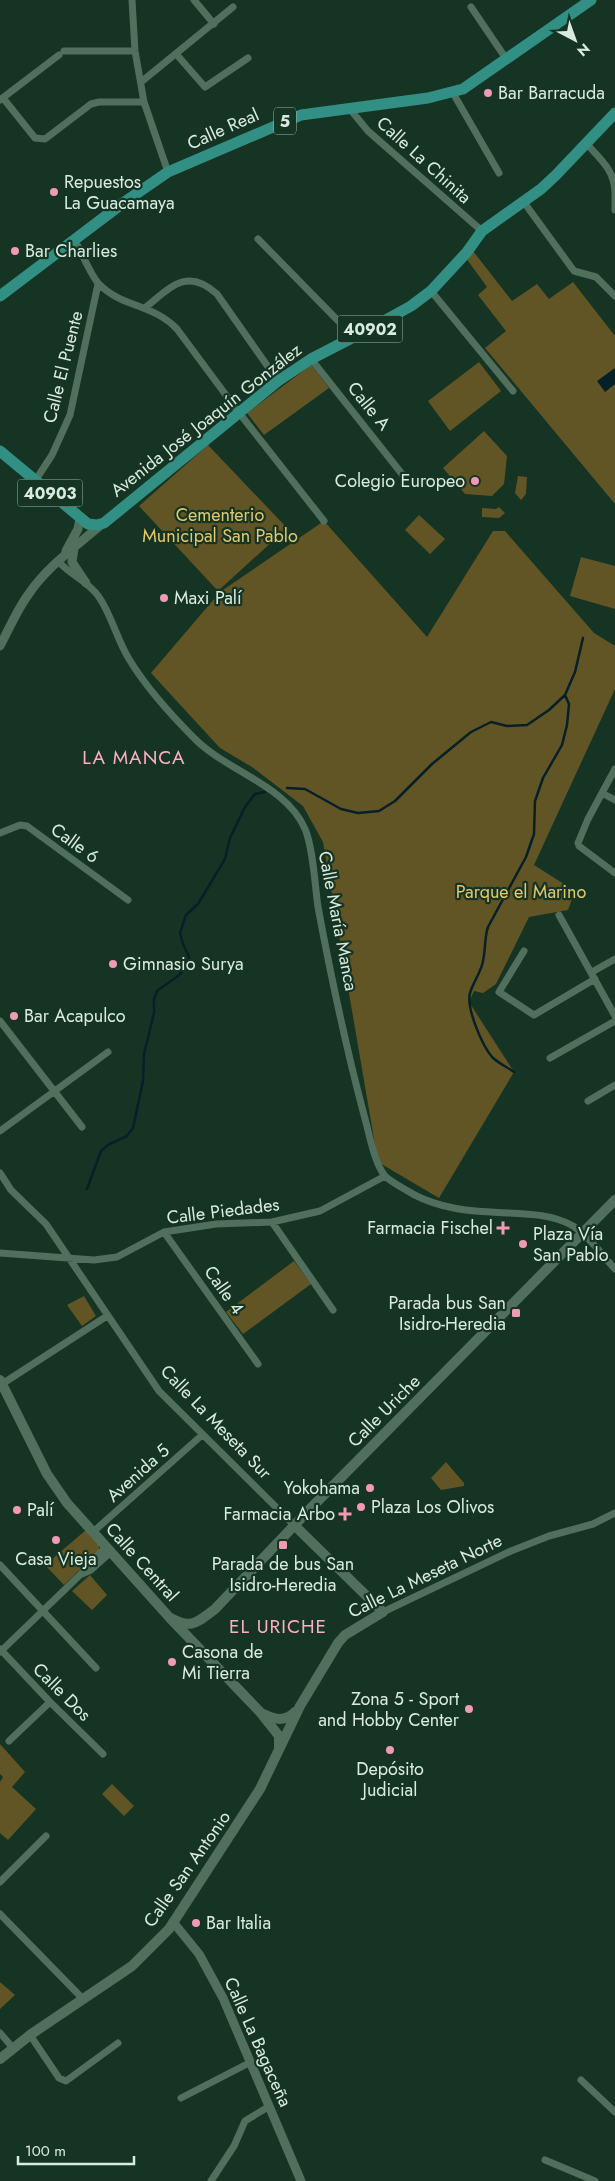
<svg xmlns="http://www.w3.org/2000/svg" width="615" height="2181" font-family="Jost,sans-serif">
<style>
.green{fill:#625525}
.water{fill:#062028}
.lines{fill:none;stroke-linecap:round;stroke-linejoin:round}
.stream{stroke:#062028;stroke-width:2.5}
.minor{stroke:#506f5c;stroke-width:7}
.tertiary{stroke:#506f5c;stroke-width:9}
.secondary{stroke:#506f5c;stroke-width:10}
.primary{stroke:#328f83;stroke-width:11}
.poi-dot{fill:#f09ab6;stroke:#163423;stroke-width:2}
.labels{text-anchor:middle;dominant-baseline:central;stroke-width:4.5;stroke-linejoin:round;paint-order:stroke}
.shield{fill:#163423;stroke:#9eb4a7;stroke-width:1}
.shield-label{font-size:16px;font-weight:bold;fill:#d9ebdf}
.poi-label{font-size:18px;fill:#d9ebdf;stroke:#163423;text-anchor:start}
.street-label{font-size:18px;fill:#d9ebdf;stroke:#163423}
.park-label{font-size:18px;fill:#e3c96c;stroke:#163423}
.neighbourhood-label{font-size:19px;letter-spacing:1px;fill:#feadc6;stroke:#163423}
</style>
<rect width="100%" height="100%" fill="#163423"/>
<path class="green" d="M473,251L512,301L537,284L549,299L573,282L615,336V504L485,348L506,331L478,295L487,287L466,258Z
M479,362L501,391L450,431L428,401Z
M311,365L329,388L264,435L247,413Z
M484,431L507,456L504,484L492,496L465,494L443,468Z
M208,445L287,528L218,591L139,506Z
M518,476L527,477L526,494L521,500L515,493Z
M499,507L505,513L499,518L482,517V508L496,509Z
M419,515L445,539L430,554L405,530Z
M324,521L427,637L493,531H505L594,633L615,646V689L534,865L575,891L568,910L529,917L496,984L483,993L474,991L469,1002L514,1072L439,1198L378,1162L323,842L303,806L252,767L220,748L151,673L220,592Z
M581,557L615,566V609L570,596Z
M294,1261L311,1284L243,1334L226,1312Z
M84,1296L96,1316L82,1326L67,1305Z
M446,1462L464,1483V1486L441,1490L431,1478Z
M86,1530L99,1545V1551L64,1585L45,1565Z
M90,1575L107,1595L92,1610L72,1591Z
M0,1744L25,1772L12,1787L36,1809L8,1840L0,1833V1782L3,1777L0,1774Z
M112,1784L134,1806L124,1816L102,1794Z
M0,1982L15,1995L0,2009Z"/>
<path class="water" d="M615,368V384L605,392L597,381Z"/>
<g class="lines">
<path class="stream" d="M287,788L305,789L341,809L358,813L379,811L395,801L432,764L471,732L491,722L507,726L527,725L549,710L565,695
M514,1072C507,1067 498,1063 492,1057C482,1045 466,1008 470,993C473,983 479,975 482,965C486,952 484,938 488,927L526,857L534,834L535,801L543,778L562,745L567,725L569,704L565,695L575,672L583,638
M87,1189L101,1151L108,1145L127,1136L133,1128L143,1081L144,1054L154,1013V999L157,991L178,976L188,964L189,957L183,944L180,933L186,915L198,904L225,859L230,838L245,807L255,794L265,792"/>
<path class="minor" d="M132,0L135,51L144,102L168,172
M194,0L214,24
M471,7L507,60
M64,51H135
M177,55L205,87L248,58
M141,82L233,7
M453,93L499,173
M3,98L35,138L45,139L91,104L99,102H144
M0,100L59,55
M349,108L368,131L482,231
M586,143C600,159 614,169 615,192
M615,193V210
M523,201L574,271L596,277L615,296
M258,239L353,336
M75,241C82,252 91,277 100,285C122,307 153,304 177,329L240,414L324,521
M431,291L513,391
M146,307C171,287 187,267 217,294L278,381
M311,359L402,474
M35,481L52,455L70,415L98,284
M58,561C70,575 88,581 99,597C112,616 117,640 129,659C147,689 171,715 195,739C227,771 287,786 305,829C313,847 315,886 318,907C331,977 346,1047 364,1115C369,1132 374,1163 385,1176C390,1181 399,1186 406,1190C431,1206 461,1211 491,1212C518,1214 549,1212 573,1226C589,1236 602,1255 615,1269
M615,769L588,819L578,843L579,846L615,873
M602,793L615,800
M0,833L20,825L27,826L128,900
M559,915L615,1016
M524,951L499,992L534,1015L595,979
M592,972L615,959
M0,1021L82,1127
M550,1058L615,1021
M588,1101L615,1085
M0,1131L108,1052
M0,1173L11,1190L46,1224L159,1391L294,1525
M272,1222L333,1310
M164,1232L258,1364
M0,1253L94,1260L117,1257L164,1232L216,1224L272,1222L320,1211L385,1176
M2,1384L107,1316
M93,1532L202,1435
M0,1565L96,1668
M82,1574L91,1570L111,1552
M383,1612L511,1551L549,1536L593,1524L615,1513
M0,1649L50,1702L103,1754
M0,1652L81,1574L87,1566L106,1547
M9,1741L50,1702
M0,1882L46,1836
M0,1914L83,1999
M0,2033L13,2048
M30,2035L59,2078L66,2081L118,2043
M581,2080L615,2112
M181,2098L249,2063
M545,2160L595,2181
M211,2181L234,2146L245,2121L268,2107"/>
<path class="tertiary" d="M74,548L72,562L86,583
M66,551L78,529L80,518
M0,646C9,629 17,610 28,595C47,566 78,545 103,523
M173,1922L199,1954L223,1998L301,2181"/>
<path class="secondary" d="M0,1380L47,1474L67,1503L169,1617L260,1712L279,1736V1747
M169,1617C191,1630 196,1623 215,1609L306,1513L615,1200
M261,1713C274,1719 284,1723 295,1712
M0,2059L30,2035L132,1966L169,1929L260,1789L300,1706L338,1643L345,1635L383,1612L294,1525"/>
<path class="primary" d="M0,296L123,203L168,172L301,115L428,98L463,89L591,0
M0,451L88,524L97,525L104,523L278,381L311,359L373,327L411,306L431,291L467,252L482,231L541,189L556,175L615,113"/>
</g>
<g class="poi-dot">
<circle cx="488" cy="93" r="5"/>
<circle cx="54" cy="192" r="5"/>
<circle cx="15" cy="251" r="5"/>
<circle cx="475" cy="481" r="5"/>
<circle cx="164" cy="598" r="5"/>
<circle cx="113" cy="964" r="5"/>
<circle cx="14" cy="1016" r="5"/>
<path d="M500.5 1220.5h5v5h5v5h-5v5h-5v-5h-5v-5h5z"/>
<circle cx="523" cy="1244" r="5"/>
<rect x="511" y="1308" width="10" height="10" rx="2.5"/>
<circle cx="370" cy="1488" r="5"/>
<circle cx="361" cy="1507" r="5"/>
<circle cx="17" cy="1510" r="5"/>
<path d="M342.5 1506.5h5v5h5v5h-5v5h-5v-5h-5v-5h5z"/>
<circle cx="56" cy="1540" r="5"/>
<rect x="278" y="1540" width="10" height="10" rx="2.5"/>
<circle cx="172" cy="1662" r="5"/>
<circle cx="469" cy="1709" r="5"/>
<circle cx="390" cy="1750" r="5"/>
<circle cx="196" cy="1923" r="5"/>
</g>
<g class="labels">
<g class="shield">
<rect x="274" y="107.5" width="22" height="27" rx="4"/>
<rect x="337.5" y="315.5" width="65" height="27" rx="4"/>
<rect x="17.5" y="479.5" width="65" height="27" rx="4"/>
</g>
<g class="shield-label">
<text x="285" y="121">5</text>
<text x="370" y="329">40902</text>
<text x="50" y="493">40903</text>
</g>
<g class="poi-label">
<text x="498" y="93">Bar Barracuda</text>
<text x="64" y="182">Repuestos<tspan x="64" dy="21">La Guacamaya</tspan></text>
<text x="25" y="251">Bar Charlies</text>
<text x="465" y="481" text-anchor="end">Colegio Europeo</text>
<text x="174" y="598">Maxi Palí</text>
<text x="123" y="964">Gimnasio Surya</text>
<text x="24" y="1016">Bar Acapulco</text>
<text x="493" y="1228" text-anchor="end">Farmacia Fischel</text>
<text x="533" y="1234">Plaza Vía<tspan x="533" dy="21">San Pablo</tspan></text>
<text x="506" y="1303" text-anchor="end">Parada bus San<tspan x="506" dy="21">Isidro-Heredia</tspan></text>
<text x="360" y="1488" text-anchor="end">Yokohama</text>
<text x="371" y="1507">Plaza Los Olivos</text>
<text x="27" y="1510">Palí</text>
<text x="335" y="1514" text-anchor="end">Farmacia Arbo</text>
<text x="56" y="1559" text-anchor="middle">Casa Vieja</text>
<text x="283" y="1564" text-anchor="middle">Parada de bus San<tspan x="283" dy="21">Isidro-Heredia</tspan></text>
<text x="182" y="1652">Casona de<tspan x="182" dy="21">Mi Tierra</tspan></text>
<text x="459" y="1699" text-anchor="end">Zona 5 - Sport<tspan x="459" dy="21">and Hobby Center</tspan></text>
<text x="390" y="1769" text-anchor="middle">Depósito<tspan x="390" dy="21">Judicial</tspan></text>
<text x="206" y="1923">Bar Italia</text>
</g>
<g class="street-label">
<text transform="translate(223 129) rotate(-24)">Calle Real</text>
<text transform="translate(424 160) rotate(42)">Calle La Chinita</text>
<text transform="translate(63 367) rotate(-76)">Calle El Puente</text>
<text transform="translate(369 406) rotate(51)">Calle A</text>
<text transform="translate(206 420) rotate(-38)">Avenida José Joaquín González</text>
<text transform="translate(75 843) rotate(36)">Calle 6</text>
<text transform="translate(338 921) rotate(79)">Calle María Manca</text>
<text transform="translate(223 1211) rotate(-7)">Calle Piedades</text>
<text transform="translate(224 1290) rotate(55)">Calle 4</text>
<text transform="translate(384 1411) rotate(-45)">Calle Uriche</text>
<text transform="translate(216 1422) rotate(46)">Calle La Meseta Sur</text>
<text transform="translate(138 1473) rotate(-42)">Avenida 5</text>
<text transform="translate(142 1562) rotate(48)">Calle Central</text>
<text transform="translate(425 1576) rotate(-26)">Calle La Meseta Norte</text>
<text transform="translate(62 1692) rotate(45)">Calle Dos</text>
<text transform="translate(187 1869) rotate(-55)">Calle San Antonio</text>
<text transform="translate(258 2042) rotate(66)">Calle La Bagaceña</text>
</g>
<g class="park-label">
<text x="220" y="515">Cementerio<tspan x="220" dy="21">Municipal San Pablo</tspan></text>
<text x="521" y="892">Parque el Marino</text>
</g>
<g class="neighbourhood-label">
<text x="134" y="757">LA MANCA</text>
<text x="278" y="1626">EL URICHE</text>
</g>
</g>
<g transform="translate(575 40) rotate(139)" stroke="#163423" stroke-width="4" paint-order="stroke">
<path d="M0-4L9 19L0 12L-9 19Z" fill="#d9ebdf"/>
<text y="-8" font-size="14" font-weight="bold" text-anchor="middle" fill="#d9ebdf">N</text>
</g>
<path d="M18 2156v8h116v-8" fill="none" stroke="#d9ebdf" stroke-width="2.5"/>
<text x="25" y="2156" font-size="15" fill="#d9ebdf" stroke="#163423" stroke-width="4" paint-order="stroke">100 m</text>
</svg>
